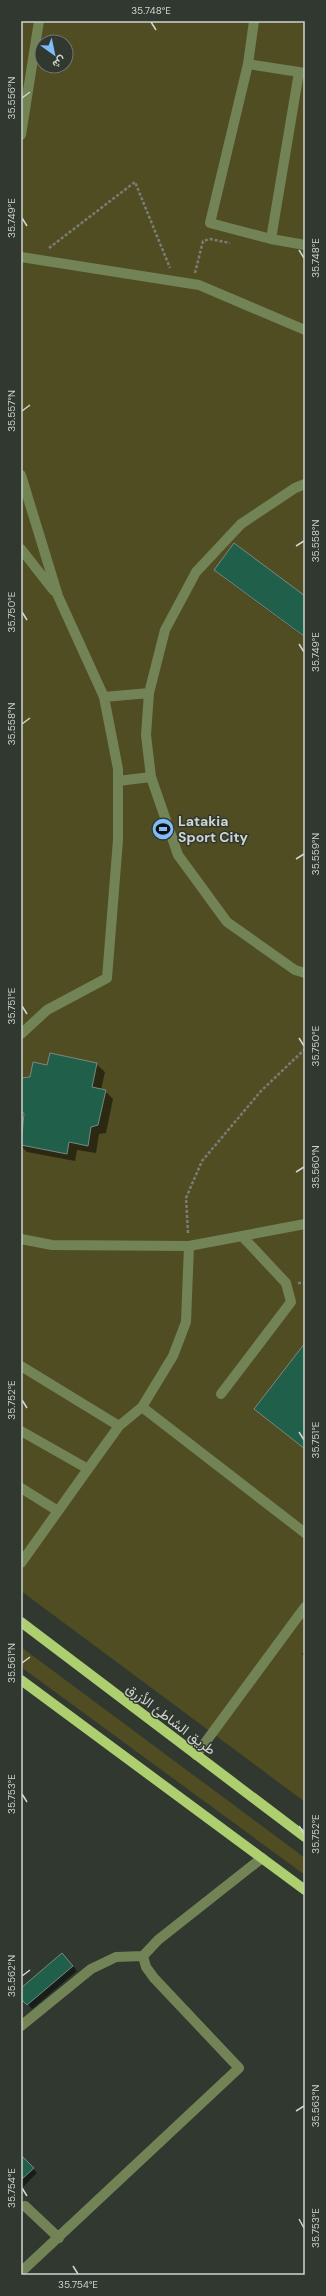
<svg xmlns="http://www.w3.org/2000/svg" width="326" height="2296" font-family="'DM Sans',Vazirmatn,sans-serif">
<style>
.green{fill:#514d22;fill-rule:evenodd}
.shadow{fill:#0007}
.building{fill:#205f49;stroke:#7b8882}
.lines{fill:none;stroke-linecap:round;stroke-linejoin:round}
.path{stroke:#777e77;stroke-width:2.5;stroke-dasharray:3 2;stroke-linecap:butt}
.minor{stroke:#728356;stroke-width:10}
.major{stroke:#adcf6f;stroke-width:10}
.ticks{fill:none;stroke:#cfd4cf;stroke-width:1.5}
.labels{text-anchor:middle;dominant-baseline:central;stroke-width:3;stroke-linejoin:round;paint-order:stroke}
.poi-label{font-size:14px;font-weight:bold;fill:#cfd4cf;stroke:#303830;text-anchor:start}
.street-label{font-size:14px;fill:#cfd4cf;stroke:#303830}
.neatline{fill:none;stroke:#cfd4cf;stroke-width:1.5}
.ticks-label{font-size:10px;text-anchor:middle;fill:#cfd4cf}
</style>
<rect width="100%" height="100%" fill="#303830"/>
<path class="green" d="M21,21H287L305,24V1802L21,1591ZM42,42H66V66H42Z
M21,1647L305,1858V1875L21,1667Z"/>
<path class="shadow" d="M216,570L305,597V638L224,578Z
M96,1064L105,1072L101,1090L105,1091L113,1099L106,1133L99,1134L96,1153L77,1150L75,1161L27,1152L21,1146L23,1119L21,1118V1079L30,1078L48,1067Z
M305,1345V1449L255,1409Z
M305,1650V1657L302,1654Z
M67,1959L77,1971L32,2009L21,1997V1989Z
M21,2156L37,2173L21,2189Z"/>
<path class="building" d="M234,543L305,596V637L214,570Z
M50,1053L97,1063L92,1087L106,1090L98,1125L91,1127L88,1146L69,1142L67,1154L21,1145L24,1113H21V1078L30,1077L33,1062L47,1065Z
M305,1343V1449L254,1409Z
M62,1953L73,1966L27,2005L21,1999V1988Z
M21,2155L34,2168L21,2180Z"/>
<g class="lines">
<path class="path" d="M49,248L135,182L170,268
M195,273L203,241L210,239L230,243
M188,1233L186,1198L202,1161L261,1091L305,1049
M298,1283H305"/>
<path class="minor" d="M254,21L248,64L210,223L271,239L305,245
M248,64L305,73
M21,135L39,21
M271,239L299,72
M21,257L199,285L305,330
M21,475L58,596L104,697L118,769V840L107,978L47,1010L21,1034
M305,484L295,488L241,524L196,572L165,630L149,693L146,735L151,777L178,855L227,922L295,970L305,973
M21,549L54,591
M104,697L149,693
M118,781L151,777
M21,1239L52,1245L189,1246L305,1224
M21,1366L119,1426
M221,1394L291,1302L286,1283L242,1236
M142,1407L173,1356L186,1322L189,1246
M21,1431L88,1469L21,1563
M88,1469L119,1426L142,1407L305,1533
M21,1488L58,1511
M196,1755L305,1607
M21,2026L91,1969L116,1957L143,1956
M25,2206L59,2238
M21,2272L239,2068L154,1978L146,1967L143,1956L158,1940L262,1858"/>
<path class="major" d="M21,1622L305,1837
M21,1680L305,1890"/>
</g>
<path class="ticks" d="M151,22L156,30M22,98L30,92M22,218L27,226M299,250L304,258M22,411L30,405M296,546L304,541M22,612L27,620M299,644L304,652M22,724L30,718M296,859L304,854M22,1006L27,1014M299,1038L304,1046M296,1172L304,1167M22,1400L27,1408M299,1432L304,1440M22,1663L30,1657M22,1794L27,1802M299,1826L304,1834M22,1976L30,1970M296,2111L304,2106M22,2188L27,2196M299,2219L304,2228M73,2266L78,2274"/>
<defs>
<g id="stadium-disc" transform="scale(1.15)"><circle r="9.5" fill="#7fbdfa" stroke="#303830"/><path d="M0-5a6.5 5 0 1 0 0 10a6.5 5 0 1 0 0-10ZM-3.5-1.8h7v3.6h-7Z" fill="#111"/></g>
</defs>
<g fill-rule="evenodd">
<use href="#stadium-disc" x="163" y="829"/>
</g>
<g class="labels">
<g class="poi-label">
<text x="178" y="821">Latakia<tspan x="178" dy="16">Sport City</tspan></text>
</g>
<g class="street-label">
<text transform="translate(171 1719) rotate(37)">طريق الشاطئ الأزرق</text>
</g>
</g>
<rect width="326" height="2296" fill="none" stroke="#303830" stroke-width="44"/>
<g transform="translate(54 54) rotate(147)"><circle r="19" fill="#303830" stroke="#707670"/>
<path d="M0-3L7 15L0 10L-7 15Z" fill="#7fbdfa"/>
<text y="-6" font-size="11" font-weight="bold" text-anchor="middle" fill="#cfd4cf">ش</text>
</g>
<rect x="22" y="22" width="282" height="2252" class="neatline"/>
<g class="ticks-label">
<text x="151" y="14">35.748°E</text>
<text transform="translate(11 98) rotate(-90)" y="4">35.556°N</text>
<text transform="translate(11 218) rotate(-90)" y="4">35.749°E</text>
<text transform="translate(315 258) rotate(-90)" y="4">35.748°E</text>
<text transform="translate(11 411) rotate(-90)" y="4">35.557°N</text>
<text transform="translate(315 541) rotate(-90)" y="4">35.558°N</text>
<text transform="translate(11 612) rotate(-90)" y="4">35.750°E</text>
<text transform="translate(315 652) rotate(-90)" y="4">35.749°E</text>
<text transform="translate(11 724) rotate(-90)" y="4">35.558°N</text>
<text transform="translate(315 854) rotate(-90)" y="4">35.559°N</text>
<text transform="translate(11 1006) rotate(-90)" y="4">35.751°E</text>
<text transform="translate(315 1046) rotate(-90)" y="4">35.750°E</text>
<text transform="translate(315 1167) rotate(-90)" y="4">35.560°N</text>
<text transform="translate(11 1400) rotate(-90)" y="4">35.752°E</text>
<text transform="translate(315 1440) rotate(-90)" y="4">35.751°E</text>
<text transform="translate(11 1663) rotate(-90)" y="4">35.561°N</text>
<text transform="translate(11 1794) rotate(-90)" y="4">35.753°E</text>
<text transform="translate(315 1834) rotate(-90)" y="4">35.752°E</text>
<text transform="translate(11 1976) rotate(-90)" y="4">35.562°N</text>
<text transform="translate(315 2106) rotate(-90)" y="4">35.563°N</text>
<text transform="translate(11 2188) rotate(-90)" y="4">35.754°E</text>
<text transform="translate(315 2228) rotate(-90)" y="4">35.753°E</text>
<text x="78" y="2288">35.754°E</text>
</g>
</svg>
